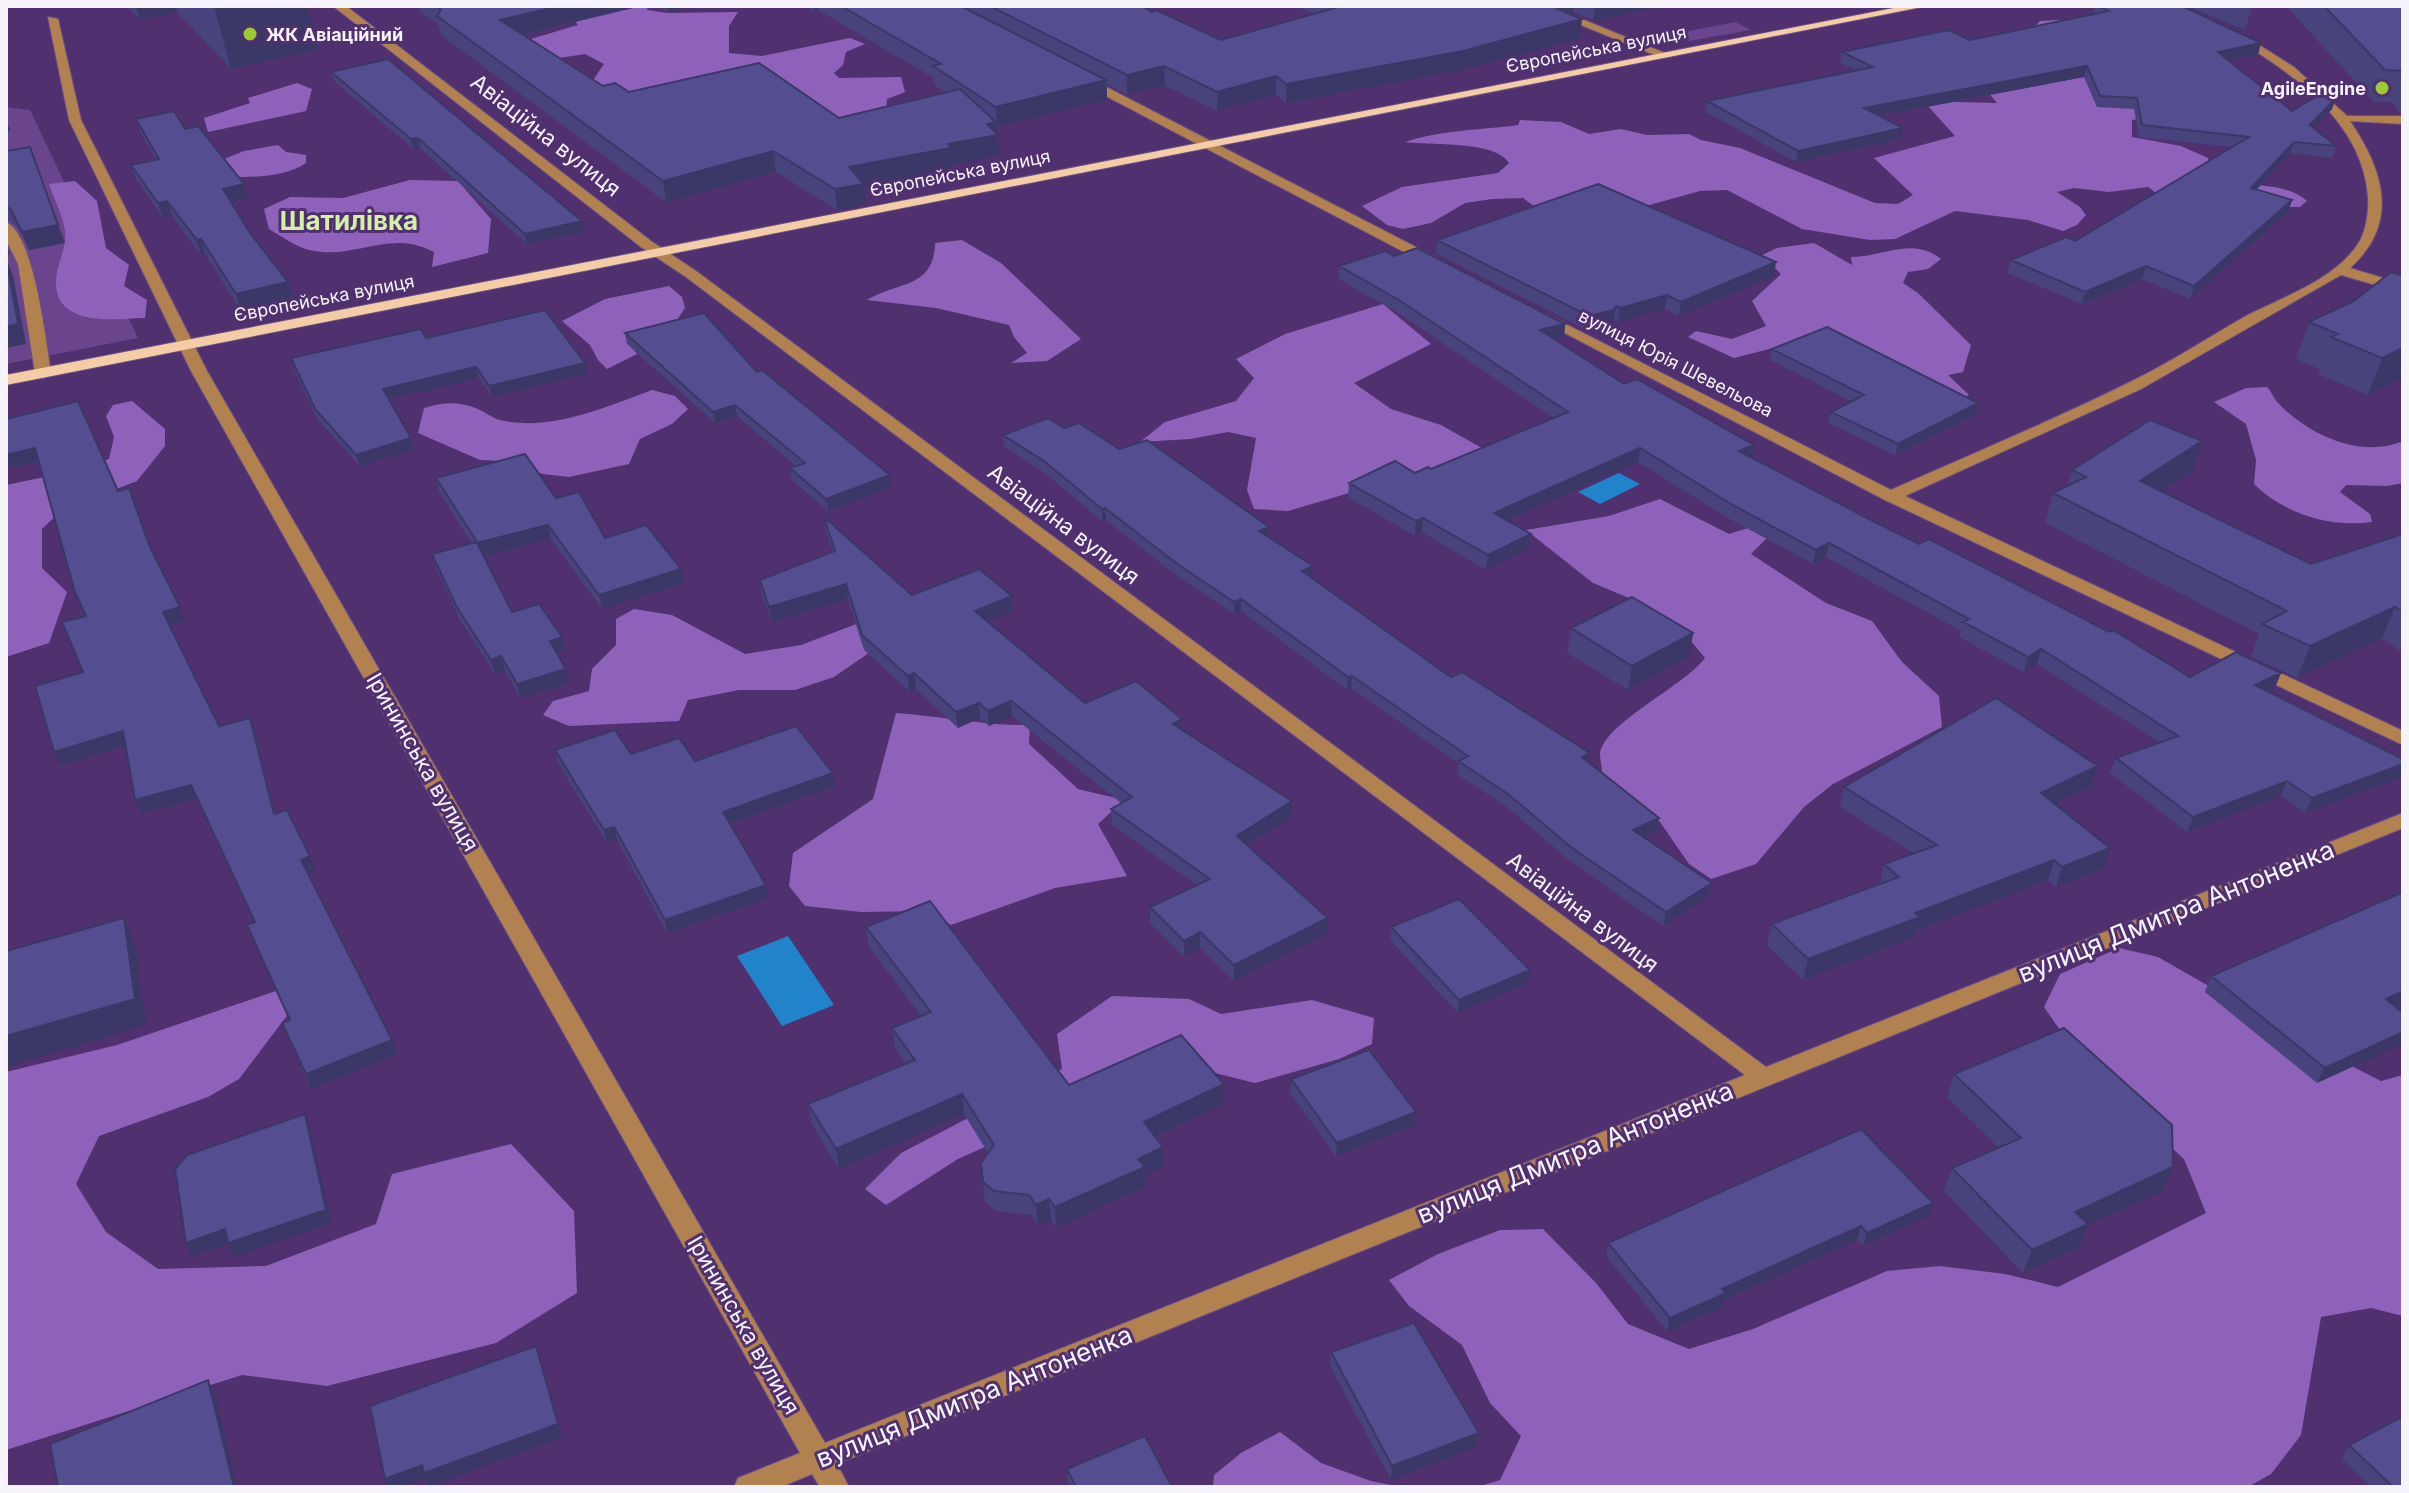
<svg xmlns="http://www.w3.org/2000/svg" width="2409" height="1493" font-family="Inter,sans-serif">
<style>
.green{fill:#6a458e}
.forest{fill:#8e62ba}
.water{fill:#2184ca}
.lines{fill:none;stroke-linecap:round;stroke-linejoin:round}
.minor-casing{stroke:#6b4f85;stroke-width:2}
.major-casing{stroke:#6b4f85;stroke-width:2}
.minor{fill:#b28150;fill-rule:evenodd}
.major{fill:#f4cda7;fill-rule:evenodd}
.wall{fill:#48437d}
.shaded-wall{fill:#3b3766}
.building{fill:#544e91;stroke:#3b3766;stroke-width:2}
.poi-dot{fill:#9cca32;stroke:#50306f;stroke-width:3}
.labels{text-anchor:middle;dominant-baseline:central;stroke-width:6;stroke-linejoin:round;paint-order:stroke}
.far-poi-label{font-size:18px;font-weight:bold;fill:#f6f3fb;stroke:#50306f;text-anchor:start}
.far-street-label{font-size:18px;fill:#f6f3fb;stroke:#50306f}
.street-label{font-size:22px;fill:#f6f3fb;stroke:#50306f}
.far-district-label{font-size:26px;font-weight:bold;fill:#d3f0a6;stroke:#50306f}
.near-street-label{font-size:26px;fill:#f6f3fb;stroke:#50306f}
</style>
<rect width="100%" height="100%" fill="#50306f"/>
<path class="green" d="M1736,22L1751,30L1689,41L1657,37Z
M6,107L30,110L138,338L6,364Z"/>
<path class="forest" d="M515,6H648L647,10L668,13L738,12L729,26V53L762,56L850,38L865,44L846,52L843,65L834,73L839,78L901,77L905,92L887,99L886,112L837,132L589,86L604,64L585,54L559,58L540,55L517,43L578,25L574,20Z
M2058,20L2072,21L2251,86L2263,88L2267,98L2132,120V137L2181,146L2208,158L2209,184C2238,186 2284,180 2307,201L2300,207H2283L2164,199L2148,187L2109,192L2074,188L2057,192L2080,207L2086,215L2077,225L2063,231L2028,220L1955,211L1895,239L1870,240L1802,229L1727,190L1700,191L1592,221L1539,210L1523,198L1492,199L1465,203L1431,223L1403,229L1387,225L1362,206L1402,187L1498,173L1509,163C1495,140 1431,146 1405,142C1440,130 1481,130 1518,125L1520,120L1561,122L1589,134L1621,129L1647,135L1689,134L1701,140L1740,148L1875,203L1898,204L1913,195L1874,158L1955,136L1927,105L1923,93L1956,102L1997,103L1981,84L2054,30L2034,27L2040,21Z
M297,83L312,89L306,111L208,132L204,118L250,103L248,98Z
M278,145L286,152L306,155V163C279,181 243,175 211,179L214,163L244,151Z
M410,180L458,181L491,219L488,253L432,267L434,252C388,228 356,261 309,250C295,246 282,237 269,229L264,209L290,197L343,198Z
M75,181L97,201L106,248L129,265L124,286L147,300L145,318C114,319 54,328 56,280C57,264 67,248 65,231C63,216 54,199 49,184Z
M962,240L1001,263L1081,339L1047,361L1011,363L1027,353L1014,337L1009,325L936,308L867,300C898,281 934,289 935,243Z
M1814,243L1852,265L1851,257C1884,257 1912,236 1941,259L1928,269L1908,272L1903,283L1918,293L1971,345L1963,372L1948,375L1969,395L1957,401L1817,337L1734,358L1688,337L1696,331L1732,339L1766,326L1752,301L1781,274L1762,255L1777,248Z
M669,286L682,297L685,308L677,320L631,345L637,354L607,369L598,360L590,345L562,321L605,299Z
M1383,304L1431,344L1354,383L1391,409L1441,425L1489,452L1288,511L1254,509L1247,490L1256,438L1228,432L1190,439L1140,442L1165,422L1236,401L1254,378L1236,359L1285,334Z
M2267,387C2272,392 2273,398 2278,403C2309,435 2361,459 2403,441V483L2387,486L2346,485L2340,492L2370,514L2372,522C2331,528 2284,514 2254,484L2256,460L2246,424L2214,402L2246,388Z
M652,390L675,396L688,409L672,424L640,439L629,464L569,477L543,474L505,461L480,460L418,433L424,408C446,401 463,401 484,412C489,415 495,419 500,420C550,432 606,407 652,390Z
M132,401L165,429V446L137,481L61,511L42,529V568L67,592L49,643L6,657V485L64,473L109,459L114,437L106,416L113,405Z
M1660,499L1729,534L1773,520L1774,531L1751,554L1826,603L1872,621L1902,662L1939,696L1942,727L1833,784L1804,807L1756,864L1711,879L1689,864L1660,822L1602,773C1602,767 1600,759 1600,754C1604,723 1683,687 1705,658L1691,641L1661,620L1629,598L1593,583L1526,530L1609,516Z
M634,609L672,615L745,654L801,645L859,623L879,646L834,677L795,690H739L688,700L679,721L569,726L543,715L553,701L589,691L592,669L616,645V619Z
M896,713C941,716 984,726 1030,725L1029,744L1078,789L1124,800L1098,824L1127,876L1055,888L951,925L927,911L861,912L805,906L789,886L793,853L873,799Z
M2119,948L2158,957L2324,1052L2381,1081L2403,1075V1316L2371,1308L2321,1317L2301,1435L2271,1474L2248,1487H1477L1500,1480L1521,1436L1490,1403L1462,1345L1409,1306L1389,1280L1438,1254L1500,1230L1543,1229L1596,1283L1628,1324L1689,1349L1753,1329L1887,1271L1940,1266L2005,1274L2058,1287L2206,1213L2184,1159L2091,1075L2044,1007L2060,974Z
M276,991L289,1013L239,1079L208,1097L99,1136L76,1184L106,1232L158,1269L266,1266L376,1224L392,1174L511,1144L574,1211L577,1293L496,1343L327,1386L242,1375L6,1450V1072L117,1045Z
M1112,996L1189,999L1221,1014L1312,1000L1374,1018L1372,1044L1339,1059L1255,1083L1167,1061L1057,1115L958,1159L886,1205L865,1189L901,1153L1062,1069L1057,1034Z
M1280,1432L1321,1463L1371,1481L1402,1487H1213L1214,1475L1241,1453Z"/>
<path class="water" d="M1619,473L1640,484L1600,504L1578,492Z
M788,936L834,1005L782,1026L737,956Z"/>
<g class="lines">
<g class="minor-casing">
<path id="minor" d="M333,6H346L651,241L696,271L1766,1067L2403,813V828L837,1464L849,1487H820L812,1474L781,1487H734L738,1478L800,1453L191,371L69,120L48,17L58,19L81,120L207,371L825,1443L1745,1075L686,277L641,247Z
M1534,6H1550L1672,56L1662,58Z
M2232,33H2240L2294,67L2347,116H2403V124L2350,121C2384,171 2400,223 2350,268L2403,284V293L2341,275L2141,389L1905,496L2403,731V745L1885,500L1534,317L1541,313L1546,314L1891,490C1971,454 2052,421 2130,382C2170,363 2207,338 2246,316C2283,297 2334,280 2358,244C2366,232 2369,212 2368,197C2363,122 2292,72 2232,37Z
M1083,75L1439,259L1441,262L1434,266L1429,265L1079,82L1077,79Z
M6,222C34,234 46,342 51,373L48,376L43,378L35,373L18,264L6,240Z"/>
</g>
<g class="major-casing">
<path id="major" d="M1904,6H1927L6,385V375Z"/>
</g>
<use href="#minor" class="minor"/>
<use href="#major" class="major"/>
</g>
<path class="wall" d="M126,6H308L319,49L231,69L178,13L140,19Z
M419,6H641L522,35L603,86L629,92L839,118L945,92L934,85V78L818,10L814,11L801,6H1142L1152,12L1221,40L1315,14L1295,6H1667L1593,20L1573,12V15L1580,38L1462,70L1286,103L1276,95L1217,111L1165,86L1127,95L1107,84V100L996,126L1000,155L953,164V168L864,186L866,205L837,210L776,172L666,202L441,35L438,24L421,12Z
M659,6H694L668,12Z
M2095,6H2182L2261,43L2258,54L2228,60L2292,111L2332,109L2314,129L2336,146L2332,158L2290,153L2256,190L2292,200L2288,212L2190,299L2142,279L2082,304L2007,273L2011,260L2075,241L2232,147L2139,137L2134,109L2097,107L2084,77L1880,116L1900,139L1796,162L1706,112L1707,101L1855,70L1840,63L1842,52L1970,40L2093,15Z
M2188,6H2252L2245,30Z
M2286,6H2403V114L2399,113L2393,102H2374Z
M331,72L584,232L527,244L420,148L413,149L334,81Z
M136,119L185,129L248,198L231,202L293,297L240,309L205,254L201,255L172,216L163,218L136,179L131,165L156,160L140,132Z
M6,151L65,243L29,250L18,228L8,220L6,221Z
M1437,240L1774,276L1679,316L1665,309L1618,322L1614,320L1612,324L1587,330L1436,253Z
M1394,256L1565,324L1564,337L1554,339L1624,384L1751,458L1865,517L2190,677L2275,688L2268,691L2403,759L2402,777L2305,813L2281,796L2187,832L2110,773L2116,758L2159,742L2037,664L2024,672L1959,637L1961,631L1826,557L1813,564L1728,518L1638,462L1507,520L1531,534L1529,548L1486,570L1422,532L1415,536L1348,497L1349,483L1431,469L1554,418L1398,313L1339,279V266Z
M2403,276V378L2368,395L2318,374L2320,369L2296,359L2309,322L2354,301Z
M625,333L757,372L890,475L892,487L828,511L792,480L790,468L796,466L737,416L715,423L627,344Z
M426,338L585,363L587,374L492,397L479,378L389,399L414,450L360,466L318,420L294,370L291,358Z
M1772,349L1978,403L1976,414L1895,455L1828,423L1831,412L1851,401L1770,360Z
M6,419L118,491L150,547L185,621L170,626L219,726L255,732L276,814L315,871L308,873L392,1040L397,1054L311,1089L282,1023L289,1020L247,925L254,922L197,799L141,814L126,746L60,766L82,672L85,616L39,462L11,468L6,456Z
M1064,428L1119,449L1269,537L1312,578L1451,677L1589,763L1657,831L1643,837L1709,896L1663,926L1570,861L1507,807L1457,774L1458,763L1351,688L1347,690L1241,611L1234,614L1176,575L1106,520L1102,521L1045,473L1004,446L1003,435Z
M2072,470L2193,471L2161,491L2311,564L2403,534V653L2382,638L2297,678L2251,656L2259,634L2045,523L2053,493L2067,486Z
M436,478L556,498L605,538L681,569L684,583L602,609L551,539L484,556L512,612L562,637L565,651L557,654L566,669L570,683L520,698L505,670L495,674L460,620L436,568L432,554L472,544L439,492Z
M824,517L912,595L1013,611L987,621L1085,703L1182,730L1292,817L1247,845L1328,918L1327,934L1234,981L1200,948L1184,957L1150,923V907L1197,885L1112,825L1111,809L1121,803L1012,716L989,726L980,718L958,728L916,689L909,691L864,650L848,599L772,622L762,595L760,580L833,552L826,532Z
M1571,628L1693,633L1689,657L1628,690L1567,653Z
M555,750L631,754L695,761L835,786L729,824L769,898L667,933L617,840L607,843L558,763Z
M2098,766L2092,786L2054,804L2110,848L2104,868L2056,887L2048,880L1916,931L1914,937L1803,980L1767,945L1772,924L1880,884L1884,864L1913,853L1840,807L1844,787Z
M2403,892V1003L2395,1007L2317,1083L2205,992L2211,976Z
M866,927L1069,1085L1224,1084V1104L1155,1137L1163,1167L1145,1176V1187L1056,1228L1051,1219L1038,1225L1031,1215L996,1211L985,1202L981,1163L988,1153L964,1114L839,1169L812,1124L808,1104L906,1064L895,1047L892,1028L921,1016L869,947Z
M1391,927L1528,983L1458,1013L1390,940Z
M1954,1074L2163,1191L2088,1225L2079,1248L2023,1273L1944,1191L1952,1168L1999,1148L1947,1097Z
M1291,1079L1415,1125L1336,1156L1290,1093Z
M1933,1203L1929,1216L1863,1246L1857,1240L1724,1300L1723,1307L1667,1331L1606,1256L1608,1243Z
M1331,1352L1479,1433L1477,1447L1391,1480L1330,1366Z
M2349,1445L2403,1487H2371L2342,1459Z
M1067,1469L1172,1487H1070L1068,1482Z"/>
<path class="shaded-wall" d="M136,6H176L178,13L140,19Z
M214,6H308L319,49L231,69Z
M560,6H641L503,39L500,20Z
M667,6H694L668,12Z
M813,6H818V10L814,11Z
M1574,6L1572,22L1582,19L1580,38L1462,70L1286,103V84L1558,9Z
M1595,6H1667L1593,20Z
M2261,43L2258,54L2215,63L2218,52Z
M1164,66L1165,86L1127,95V75Z
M2087,66L2084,77L1862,119L1864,108Z
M1276,76V95L1217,111V92Z
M1106,80L1107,100L997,127L996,107Z
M2336,98L2332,109L2306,137L2310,125Z
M6,119L10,129L6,135Z
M996,122L1000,155L953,164V168L864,186L866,205L837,210L835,189L849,167L948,144L987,124Z
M1903,128L1900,139L1796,162L1798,151Z
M418,138L420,148L413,149L411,139Z
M2294,142L2290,153L2247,200L2251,188Z
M773,151L776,172L666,202L663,181Z
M244,184L248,198L227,203L223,189Z
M2292,200L2288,212L2190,299L2194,286Z
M167,201L172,216L163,218L158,203Z
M582,221L584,232L527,244L525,234Z
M58,225L65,243L29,250L22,232Z
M201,239L205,254L201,255L197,240Z
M6,244L10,254L6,255Z
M6,258L13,276L26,344L6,348Z
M1776,262L1774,276L1679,316L1681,302Z
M2146,266L2142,279L2082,304L2085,292Z
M288,282L293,297L240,309L236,294Z
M1667,295L1665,309L1618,322L1620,308Z
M1616,306L1614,320L1612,324L1587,330L1589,316Z
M1565,324L1564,337L1538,344L1540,330Z
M2403,348V378L2368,395L2382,358Z
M585,363L587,374L492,397L489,386Z
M476,367L479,378L386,400L383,389Z
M1978,403L1976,414L1895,455L1898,444Z
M735,405L737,416L715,423L713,412Z
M411,438L414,450L360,466L356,455Z
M2202,441L2193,471L2130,511L2140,481Z
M1754,445L1751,459L1739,451Z
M35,448L40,461L11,468L6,455Z
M1640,448L1638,462L1492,527L1494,513Z
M890,475L892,487L828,511L826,499Z
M1105,508L1106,520L1102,521V509Z
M1423,518L1422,532L1415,536L1416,521Z
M548,525L551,539L481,557L477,543Z
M1269,527V539L1259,531Z
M1531,534L1529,548L1486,570L1488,555Z
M1829,543L1826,557L1813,564L1816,550Z
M1313,566L1312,578L1302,571Z
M681,569L684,583L602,609L599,595Z
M846,584L848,599L772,622L769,607Z
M1012,596L1013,611L976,626L975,611Z
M1241,599V611L1234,614V602Z
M180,607L185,621L168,626L163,612Z
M2395,607L2382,638L2297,678L2310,646Z
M1693,633L1689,657L1628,690L1632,666Z
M562,637L565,651L553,655L550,641Z
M2041,649L2037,664L2024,672L2028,657Z
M501,656L505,670L495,674L491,660Z
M566,669L570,683L520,698L517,684Z
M914,673L916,689L909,691L908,676Z
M2281,673L2275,688L2250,700L2255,685Z
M1352,676L1351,688L1347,690L1348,677Z
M1011,701L1012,716L989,726L988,711Z
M979,703L980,718L958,728L956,712Z
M250,718L255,732L279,829L274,814Z
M1182,719V735L1173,724Z
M123,731L129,745L60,766L54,752Z
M1590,753L1588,766L1582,757Z
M2403,764L2402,777L2305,813L2312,798Z
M2098,766L2092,786L2035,813L2041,793Z
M833,773L835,786L725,825L723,812Z
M2287,781L2281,796L2187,832L2193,817Z
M191,785L197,799L141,814L135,800Z
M1292,801V817L1237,851V836Z
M1659,818L1657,831L1631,843L1633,830Z
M614,827L617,840L607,843L604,830Z
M2110,848L2104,868L2056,887L2062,867Z
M310,856L315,871L306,874L301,860Z
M2054,860L2048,880L1916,931L1914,937L1803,980L1808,959L1915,913Z
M1712,883L1709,896L1663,926L1666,912Z
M766,885L769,898L667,933L665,920Z
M124,918L135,944L146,1025L6,1067V1036Z
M1328,918L1327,934L1234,981V965Z
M1200,932V948L1184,957V941Z
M1530,970L1528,983L1458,1013L1459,1000Z
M2403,991V1003L2378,1015L2386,999Z
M2403,1032V1044L2317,1083L2325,1068Z
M392,1040L397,1054L311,1089L306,1074Z
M1224,1084V1104L1144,1142V1122Z
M962,1094L964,1114L839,1169L836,1149Z
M1416,1112L1415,1125L1336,1156L1337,1143Z
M305,1114L310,1127L331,1223L234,1257L228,1244L192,1256L186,1243Z
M1163,1147V1167L1145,1176V1187L1056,1228L1055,1207L1138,1159Z
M2173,1167L2163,1191L2088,1225L2079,1248L2023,1273L2032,1250L2075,1212Z
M1049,1199L1051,1219L1038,1225L1036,1205Z
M1933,1203L1929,1216L1863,1246L1867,1233Z
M1861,1226L1857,1240L1724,1300L1723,1307L1667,1331L1670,1318L1722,1289Z
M536,1346L562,1437L429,1487L426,1479L404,1487H388L385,1479Z
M208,1380L215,1394L237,1487H234Z
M1479,1433L1477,1447L1391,1480L1392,1466Z"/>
<path class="building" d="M436,6H560L500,20L603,86L615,83L629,92L759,63L839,118L960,89L996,122L987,124L998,135L948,144L951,148L849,167L864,184L835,189L773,151L663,181L437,16L441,10Z
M841,6H961L1106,80L996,107L933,66L941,64Z
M990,6H1142L1152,12L1156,10L1221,40L1342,6H1573L1558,9L1582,19L1463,51L1286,84L1276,76L1217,92L1164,66L1127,75Z
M2098,6H2182L2261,43L2218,52L2292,111L2328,89L2336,98L2310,125L2336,146L2294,142L2251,188L2292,200L2194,286L2146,266L2085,292L2011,260L2066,237L2075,241L2249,137L2142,125L2137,98L2100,96L2087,66L1864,108L1903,128L1798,151L1707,101L1873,67L1842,52L1948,30L1970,40L2109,11Z
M2324,6H2403V71L2385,70Z
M388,59L582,221L525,234L418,138L411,139L331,72Z
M174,111L185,129L198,126L244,184L223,189L250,233L288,282L236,294L201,239L197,240L167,201L158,203L131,165L159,159L136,119Z
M30,147L58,225L22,232L11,210L6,206V151Z
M1598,184L1776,262L1681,302L1667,295L1620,308L1616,306L1614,310L1589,316L1437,240Z
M1417,248L1565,324L1540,330L1624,384L1637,379L1754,445L1739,451L1865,517L1919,544L1929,539L2109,632L2113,630L2190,677L2236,652L2281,673L2255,685L2403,759V764L2312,798L2287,781L2193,817L2116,758L2178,736L2041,649L2028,657L1963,622L1969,619L1829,543L1816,550L1731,504L1640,448L1494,513L1531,534L1488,555L1423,518L1416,521L1349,483L1395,461L1415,473L1428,467L1431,469L1568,412L1399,300L1339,266L1385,251L1394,256Z
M6,257L18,324L6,327Z
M2391,272L2403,276V348L2382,358L2331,337L2338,334L2309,322L2354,301Z
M545,310L585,363L489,386L476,367L383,389L411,438L356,455L315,409L291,358L421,329L426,338Z
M704,313L757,372L762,370L890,475L826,499L790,468L805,463L735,405L713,412L625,333Z
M1827,327L1978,403L1898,444L1831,412L1864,395L1772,349Z
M78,401L118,491L129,488L150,547L180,607L163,612L219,726L250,718L274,814L287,810L310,856L301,860L392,1040L306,1074L282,1023L290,1020L247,925L255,922L191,785L135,800L123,731L54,752L35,686L83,672L62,622L86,616L75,592L35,448L6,455V419Z
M1048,418L1064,428L1079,423L1119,449L1147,440L1269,527L1259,531L1313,566L1302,571L1451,677L1462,672L1590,753L1582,757L1659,818L1633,830L1712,883L1666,912L1572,848L1508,794L1458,761L1468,756L1352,676L1348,677L1241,599L1234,602L1176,563L1105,508L1102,509L1044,461L1003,435Z
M2150,420L2202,441L2140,481L2311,564L2403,534V612L2395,607L2310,646L2262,624L2287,611L2053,493L2086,477L2072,470Z
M525,454L556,498L579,492L605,538L646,525L681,569L599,595L548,525L477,543L512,612L539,604L562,637L550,641L566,669L517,684L501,656L491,660L456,606L432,554L477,542L436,478Z
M824,517L912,595L979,569L1012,596L975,611L1085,703L1136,681L1182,719L1173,724L1292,801L1237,836L1328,918L1234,965L1200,932L1184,941L1150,907L1210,879L1111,809L1132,797L1011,701L988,711L979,703L956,712L914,673L908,676L862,635L846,584L769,607L760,580L835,551Z
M1632,597L1693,633L1632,666L1571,628Z
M1996,698L2098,766L2041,793L2110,848L2062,867L2054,860L1915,913L1920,917L1808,959L1772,924L1899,877L1884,864L1937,845L1844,787Z
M796,726L833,773L723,812L766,885L665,920L614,827L604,830L555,750L615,730L631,754L679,738L695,761Z
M2403,892V991L2386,999L2403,1013V1032L2325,1068L2211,976Z
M1459,899L1530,970L1459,1000L1391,927Z
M930,901L1069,1085L1181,1035L1224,1084L1144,1122L1163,1147L1138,1159L1145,1167L1055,1207L1049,1199L1036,1205L1029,1195L994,1191L983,1182L981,1163L994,1145L962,1094L836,1149L808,1104L915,1060L892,1028L931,1012L866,927Z
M124,918L135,999L6,1036V951Z
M2064,1028L2172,1125L2173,1167L2075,1212L2088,1224L2032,1250L1952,1168L2021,1138L1954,1074Z
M1369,1050L1416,1112L1337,1143L1291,1079Z
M305,1114L326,1210L228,1243L225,1229L186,1243L175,1169L187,1155Z
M1861,1129L1933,1203L1867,1233L1861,1226L1722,1289L1726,1293L1670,1318L1608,1243Z
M1414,1323L1479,1433L1392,1466L1331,1352Z
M536,1346L558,1424L424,1473L422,1465L385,1479L370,1406Z
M208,1380L234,1487H58L50,1444Z
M2403,1416V1486L2393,1487L2349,1445Z
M1145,1436L1172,1487H1076L1067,1469Z"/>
<g class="poi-dot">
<circle cx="250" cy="34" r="8"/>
<circle cx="2382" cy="88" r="8"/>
</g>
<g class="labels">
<g class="far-poi-label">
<text x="266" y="34">ЖК Авіаційний</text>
<text x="2366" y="88" text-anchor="end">AgileEngine</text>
</g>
<g class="far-street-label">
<text transform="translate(1596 49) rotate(-11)">Європейська вулиця</text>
<text transform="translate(960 173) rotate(-11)">Європейська вулиця</text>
<text transform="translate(324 298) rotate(-11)">Європейська вулиця</text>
<text transform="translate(1676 363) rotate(27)">вулиця Юрія Шевельова</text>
</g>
<g class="street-label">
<text transform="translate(546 135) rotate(38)">Авіаційна вулиця</text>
<text transform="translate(1064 524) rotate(37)">Авіаційна вулиця</text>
<text transform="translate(423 762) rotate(60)">Ірининська вулиця</text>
<text transform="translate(1583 912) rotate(37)">Авіаційна вулиця</text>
<text transform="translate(744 1325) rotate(60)">Ірининська вулиця</text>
</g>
<g class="far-district-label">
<text x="349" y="220">Шатилівка</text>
</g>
<g class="near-street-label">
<text transform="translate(2176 911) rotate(-22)">вулиця Дмитра Антоненка</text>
<text transform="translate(1575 1152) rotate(-22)">вулиця Дмитра Антоненка</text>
<text transform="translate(974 1396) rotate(-22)">вулиця Дмитра Антоненка</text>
</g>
</g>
<rect width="2409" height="1493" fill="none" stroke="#f6f3fb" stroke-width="16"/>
</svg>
